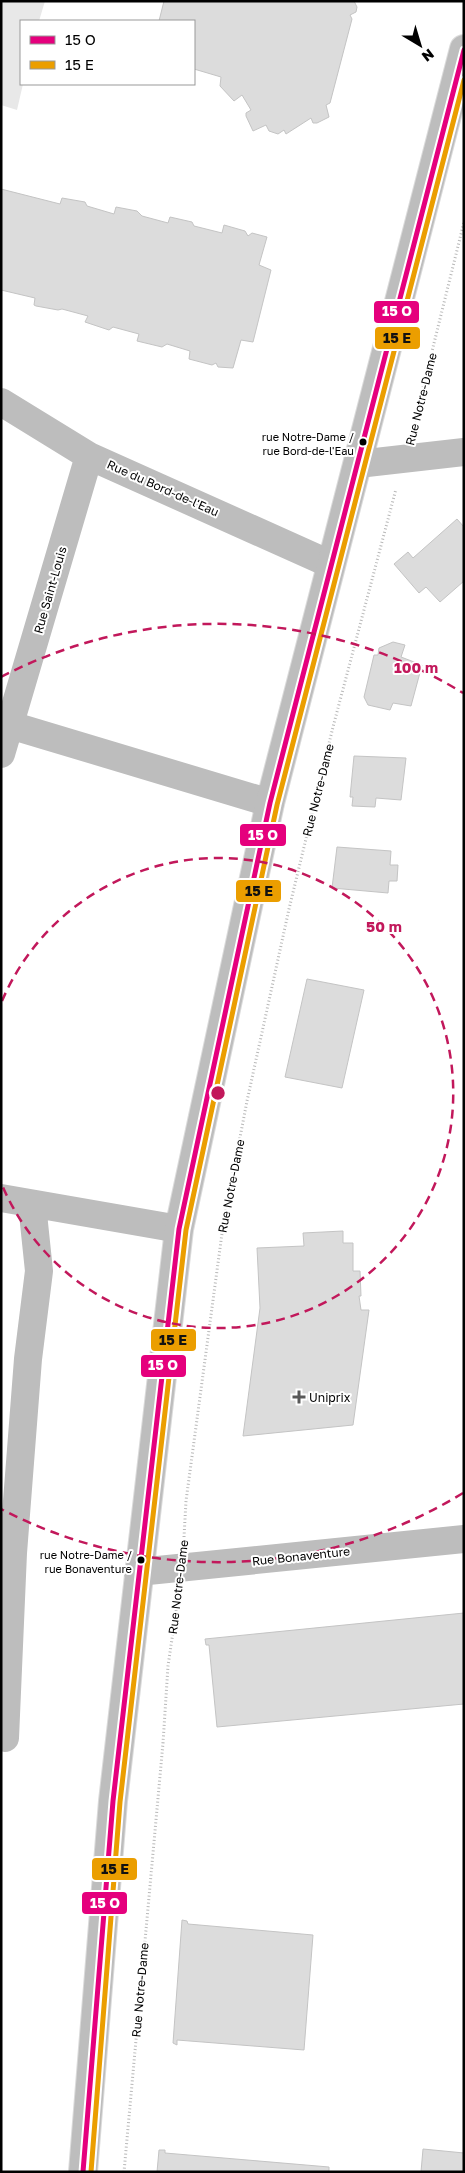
<svg xmlns="http://www.w3.org/2000/svg" width="465" height="2173" font-family="'Golos Text',sans-serif">
<style>
.green{fill:#e8e8e8}
.building{fill:#dcdcdc;stroke:#c4c4c4}
.lines{fill:none;stroke-linecap:round;stroke-linejoin:round}
.primary-casing{stroke:#dbdbdb;stroke-width:30}
.path{stroke:#b8b8b8;stroke-width:3;stroke-dasharray:1 2.5;stroke-linecap:butt}
.street{stroke:#bdbdbd;stroke-width:28}
.primary{stroke:#bdbdbd;stroke-width:28}
.bus-1-casing{stroke:#fff;stroke-width:9}
.bus-2-casing{stroke:#fff;stroke-width:9}
.bus-1{stroke:#e5007d;stroke-width:5}
.bus-2{stroke:#eb9e00;stroke-width:5}
.ring{fill:none;stroke:#c2185b;stroke-width:2.5;stroke-dasharray:9 6}
.bus-dot{fill:#000;stroke:#fff;stroke-width:2}
.poi-dot{fill:#595959;stroke:#fff;stroke-width:2}
.labels{text-anchor:middle;dominant-baseline:central;stroke-width:4;stroke-linejoin:round;paint-order:stroke}
.bus-label{font-size:11px;fill:#000;stroke:#fff;text-anchor:end}
.street-label{font-size:12px;fill:#000;stroke:#fff}
.poi-label{font-size:12px;fill:#000;stroke:#fff;text-anchor:start}
.centre{fill:#c2185b;stroke:#fff;stroke-width:2.5}
.ring-label{font-size:15px;text-anchor:middle;font-weight:bold;fill:#c2185b;stroke:#fff;stroke-width:4;stroke-linejoin:round;paint-order:stroke}
.line-badge{stroke:#fff;stroke-width:2}
.badge-label{font-size:14px;text-anchor:middle;font-weight:bold;fill:#fff}
.pale-badge-label{font-size:14px;text-anchor:middle;font-weight:bold;fill:#111}
</style>
<rect width="100%" height="100%" fill="#fff"/>
<path class="green" d="M1,1H45L39,21H21V84H23L17,110L1,105Z"/>
<path class="building" d="M164,1H354L357,7L356,12L350,15L352,19L330,103L326,105L329,117L317,123H313L311,118L286,134L284,130L278,134L269,131L266,125L253,131L246,116V113L251,110L242,95L234,101L220,86L221,77L194,69V21H159Z
M1,189L60,204L62,198L85,202L87,206L114,214L116,207L137,211L142,216L168,223L170,217L192,222L194,226L222,233L224,225L245,231L248,236L252,233L267,237L259,265L271,270L253,342L241,340L233,368L218,367L216,363L212,365L189,359L190,351L167,344L162,347L137,341L139,334L113,327L109,330L85,322L88,316L62,309L58,310L36,306L34,305L35,298L1,290Z
M457,519L464,527V581L440,602L426,587L419,593L394,564L408,552L413,558Z
M393,642L405,645L401,657L422,665L411,706L393,703L390,710L368,705L364,697L374,655H378L379,648Z
M354,756L406,758L401,800L376,798L375,807L352,806L353,797H350Z
M337,847L391,851L390,865H398L397,881H389L388,893L332,888Z
M307,979L364,990L342,1088L285,1077Z
M343,1231V1243H353V1271H360L361,1296H359L361,1310H369L353,1425L243,1436L260,1308L257,1248L304,1246L303,1233Z
M464,1613V1704L217,1727L209,1645H206L205,1639Z
M182,1920L187,1921L188,1924L313,1935L304,2050L177,2040V2045L173,2043Z
M423,2149L464,2153V2172H421Z
M159,2150H165V2153L329,2167V2172H157Z"/>
<g class="lines">
<g class="primary-casing">
<path id="primary" d="M83,2172L113,1801L179,1229L270,803L464,49"/>
</g>
<path class="path" d="M413,428L464,222
M184,1537L186,1501L223,1226L247,1101L289,909L333,727L396,489
M124,2172L163,1743L168,1666L178,1598"/>
<path class="street" d="M1,402L89,456L330,564
M358,464L464,452
M10,725L270,803
M1,754L89,456
M1,1198L179,1229
M138,1572L464,1539
M5,1738L13,1553L28,1359L39,1271L32,1204"/>
<use href="#primary" class="primary"/>
<g class="bus-1-casing">
<path id="bus-1" d="M83,2172L113,1801L179,1229L270,803L464,50"/>
</g>
<g class="bus-2-casing">
<path id="bus-2" d="M91,2172L120,1802L186,1230L277,805L464,80"/>
</g>
<use href="#bus-1" class="bus-1"/>
<use href="#bus-2" class="bus-2"/>
</g>
<g class="ring">
<path d="M2 1001A235 235 0 1 1 2 1185"/>
<path d="M463 1493A469 469 0 0 1 1 1509M1 677A469 469 0 0 1 463 693"/>
</g>
<g class="bus-dot">
<circle cx="363" cy="442" r="4.5"/>
<circle cx="141" cy="1560" r="4.5"/>
</g>
<path class="poi-dot" d="M296.5 1389.5h5v5h5v5h-5v5h-5v-5h-5v-5h5z"/>
<g class="labels">
<g class="bus-label">
<text x="354" y="436">rue Notre-Dame /<tspan x="354" dy="14">rue Bord-de-l'Eau</tspan></text>
<text x="132" y="1554">rue Notre-Dame /<tspan x="132" dy="14">rue Bonaventure</tspan></text>
</g>
<g class="street-label">
<text transform="translate(421 399) rotate(-76)">Rue Notre-Dame</text>
<text transform="translate(163 488) rotate(24)">Rue du Bord-de-l'Eau</text>
<text transform="translate(50 590) rotate(-74)">Rue Saint-Louis</text>
<text transform="translate(318 790) rotate(-76)">Rue Notre-Dame</text>
<text transform="translate(231 1186) rotate(-79)">Rue Notre-Dame</text>
<text transform="translate(301 1556) rotate(-6)">Rue Bonaventure</text>
<text transform="translate(178 1587) rotate(-83)">Rue Notre-Dame</text>
<text transform="translate(140 1990) rotate(-85)">Rue Notre-Dame</text>
</g>
<g class="poi-label">
<text x="309" y="1397">Uniprix</text>
</g>
</g>
<circle cx="218" cy="1093" r="8" class="centre"/>
<g class="ring-label">
<text x="416" y="673">100 m</text>
<text x="384" y="932">50 m</text>
</g>
<g class="line-badge">
<rect x="373" y="300" width="47" height="24" rx="5" fill="#e5007d"/>
<rect x="374" y="326" width="47" height="24" rx="5" fill="#eb9e00"/>
<rect x="239" y="823" width="48" height="24" rx="5" fill="#e5007d"/>
<rect x="235" y="879" width="47" height="24" rx="5" fill="#eb9e00"/>
<rect x="150" y="1328" width="47" height="24" rx="5" fill="#eb9e00"/>
<rect x="140" y="1354" width="47" height="24" rx="5" fill="#e5007d"/>
<rect x="91" y="1857" width="47" height="24" rx="5" fill="#eb9e00"/>
<rect x="81" y="1891" width="47" height="24" rx="5" fill="#e5007d"/>
</g>
<g class="badge-label">
<text x="397" y="316">15 O</text>
<text x="263" y="840">15 O</text>
<text x="163" y="1370">15 O</text>
<text x="105" y="1908">15 O</text>
</g>
<g class="pale-badge-label">
<text x="397" y="343">15 E</text>
<text x="259" y="896">15 E</text>
<text x="173" y="1345">15 E</text>
<text x="115" y="1874">15 E</text>
</g>
<rect width="465" height="2173" fill="none" stroke="#000000" stroke-width="5"/>
<rect x="20" y="20" width="175" height="65" fill="#ffffff" stroke="#999999"/>
<rect x="30" y="36" width="25" height="8" fill="#e5007d" stroke="#999999"/>
<text x="65" y="45" font-size="15" fill="#000000">15 O</text>
<rect x="30" y="61" width="25" height="8" fill="#eb9e00" stroke="#999999"/>
<text x="65" y="70" font-size="15" fill="#000000">15 E</text>
<g transform="translate(420 45) rotate(142)" stroke="#ffffff" stroke-width="4" paint-order="stroke">
<path d="M0-4L9 19L0 12L-9 19Z" fill="#000000"/>
<text y="-8" font-size="14" font-weight="bold" text-anchor="middle" fill="#000000">N</text>
</g>
</svg>
